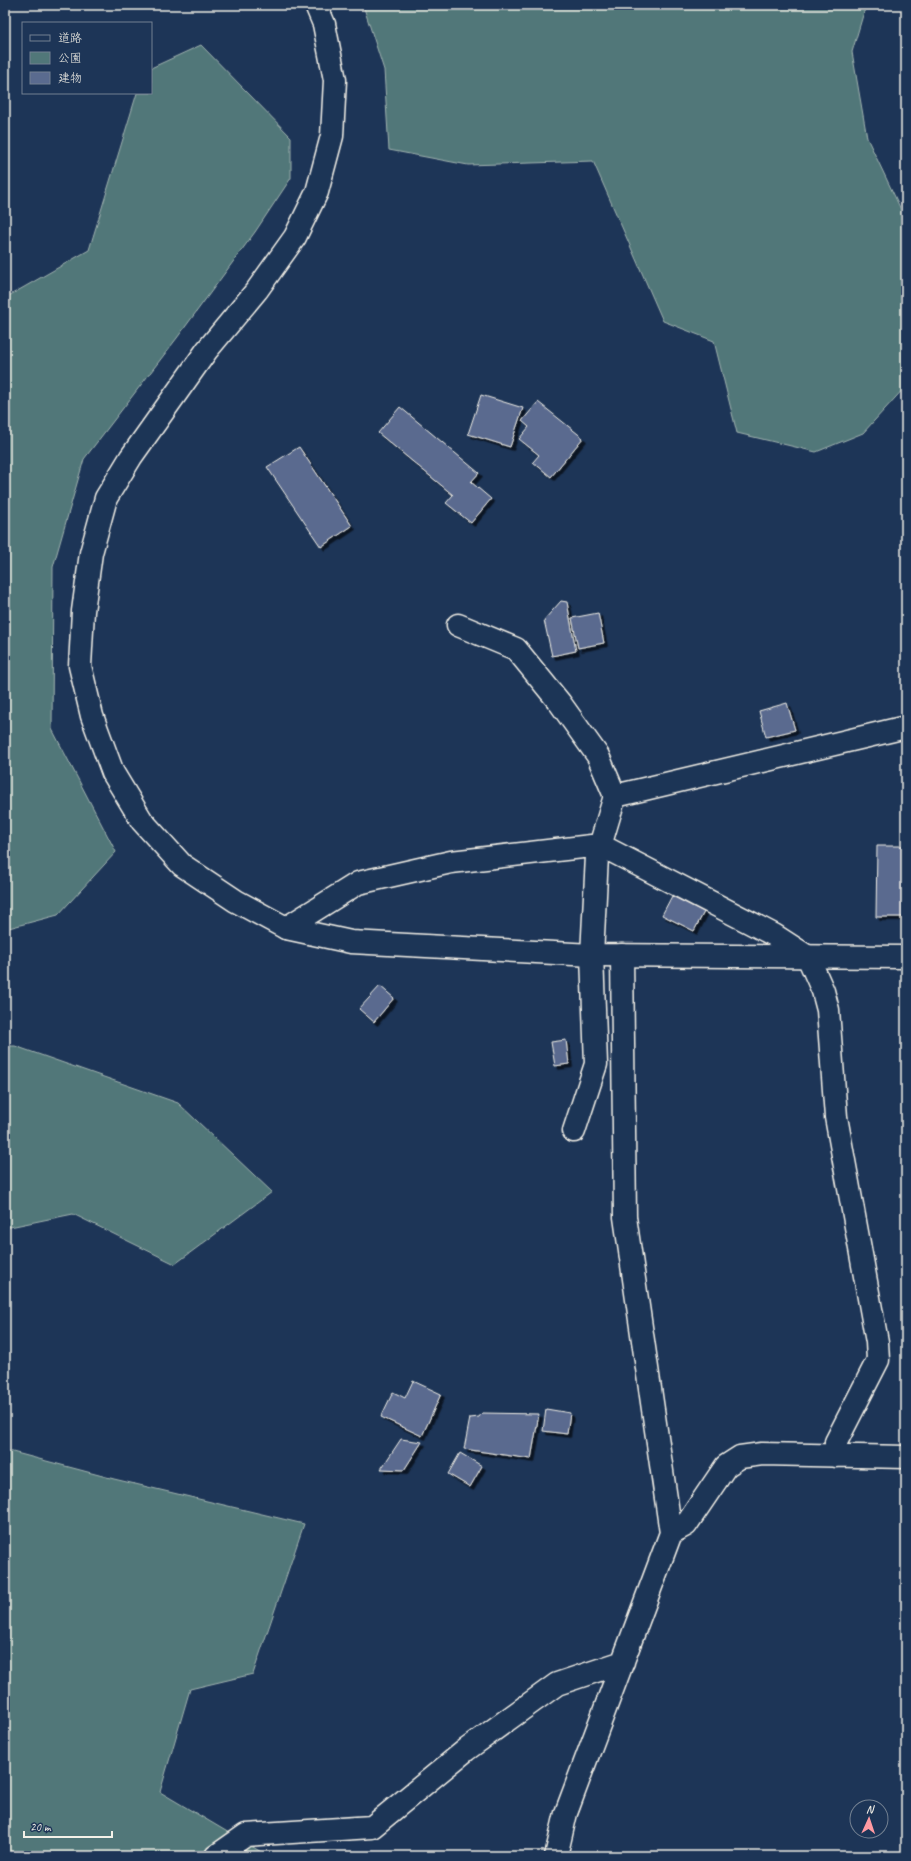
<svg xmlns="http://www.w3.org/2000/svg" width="911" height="1861" font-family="Caveat,'Klee One',sans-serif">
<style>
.green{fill:#517779;stroke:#a2b4b0}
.building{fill:#5a6b8f;stroke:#f4f1e8;filter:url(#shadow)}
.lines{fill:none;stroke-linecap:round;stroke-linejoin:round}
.street-casing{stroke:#f4f1e8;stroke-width:25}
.secondary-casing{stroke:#f4f1e8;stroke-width:25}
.street{stroke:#1d3557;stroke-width:22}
.secondary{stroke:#1d3557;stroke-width:22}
</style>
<defs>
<filter id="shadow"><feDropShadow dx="3.5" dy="3.5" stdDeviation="0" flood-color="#0009"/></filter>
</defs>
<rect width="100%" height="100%" fill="#1d3557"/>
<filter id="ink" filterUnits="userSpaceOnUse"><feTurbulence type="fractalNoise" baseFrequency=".025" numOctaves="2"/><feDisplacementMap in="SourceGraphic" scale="8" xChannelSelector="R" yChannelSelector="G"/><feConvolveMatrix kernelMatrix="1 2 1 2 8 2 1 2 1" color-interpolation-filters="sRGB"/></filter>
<g filter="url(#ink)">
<path class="green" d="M363,5H866L852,52L867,138L906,220V386L863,433L816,452L737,433L714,341L663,321L593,161L468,165L389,150L384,70Z
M201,45L291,137V178L255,232L177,338L84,459L53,567L52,729L116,852L58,915L5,929V298L89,250L137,93H151V68Z
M5,1046H15L178,1103L272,1192L175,1264L73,1214L5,1228Z
M5,1450L114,1479L304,1524L253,1674L190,1689L160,1792L268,1856H5Z"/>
<path class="building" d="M481,395L523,408L510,447L468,434Z
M538,402L583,438L551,477L533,462L539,455L519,439L529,427L522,421Z
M400,407L479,473L471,482L491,499L471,523L446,503L453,495L378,433Z
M299,447L352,526L321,547L267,467Z
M561,601L567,602L576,651L552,656L544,620Z
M598,613L604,643L578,648L572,618Z
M787,703L795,730L766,737L759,711Z
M877,846H906V917H876Z
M672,896L704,912L694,931L662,915Z
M380,986L394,998L374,1022L359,1009Z
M566,1040L569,1064L555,1066L551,1042Z
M413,1381L441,1394L422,1436L381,1417L393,1392L405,1398Z
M546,1409L570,1413L567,1434L543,1431Z
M482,1413L539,1414L531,1459L464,1449L470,1418L479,1417Z
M401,1439L422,1442L404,1470L381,1469Z
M460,1453L482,1466L470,1487L448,1474Z"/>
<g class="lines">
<g class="street-casing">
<path id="street" d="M458,625L516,649L560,703L598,756L615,796
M286,928L358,883L451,862L600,845L774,935L808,957L823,991L828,1010L836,1117L877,1342L878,1360L836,1442V1456
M574,1131L596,1064L592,955L597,856L615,796L906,727
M671,1533L686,1525L726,1466L740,1457L762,1454L906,1457
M216,1856L246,1835L372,1827L466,1750L557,1684L623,1662
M556,1856L566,1813L671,1533L625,1217L622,955"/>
</g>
<g class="secondary-casing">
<path id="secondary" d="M316,5L324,24L335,80L332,136L317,192L295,237L257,290L207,350L131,457L106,498L91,553L83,611L80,666L92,716L113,773L142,821L182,865L236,901L286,928L351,942L592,955L906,957"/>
</g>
<use href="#street" class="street"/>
<use href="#secondary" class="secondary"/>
</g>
</g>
<rect width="911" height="1861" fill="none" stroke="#1d3557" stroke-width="20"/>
<rect x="10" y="10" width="891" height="1841" fill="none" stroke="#f4f1e8" stroke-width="1.5" filter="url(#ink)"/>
<rect x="22" y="22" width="130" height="72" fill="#1d3557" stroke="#738091"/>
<rect x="30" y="35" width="20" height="6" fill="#1d3557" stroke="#738091"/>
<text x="58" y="42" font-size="12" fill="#f4f1e8">道路</text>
<rect x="30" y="52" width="20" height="12" fill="#517779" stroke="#738091"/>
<text x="58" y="62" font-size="12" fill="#f4f1e8">公園</text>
<rect x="30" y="72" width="20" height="12" fill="#5a6b8f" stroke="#738091"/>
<text x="58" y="82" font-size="12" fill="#f4f1e8">建物</text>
<g transform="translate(869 1819) rotate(3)"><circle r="19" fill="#1d3557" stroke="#738091"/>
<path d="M0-3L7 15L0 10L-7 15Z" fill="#ff9aa2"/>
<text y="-6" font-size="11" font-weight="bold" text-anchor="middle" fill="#f4f1e8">N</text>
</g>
<path d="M24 1831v6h88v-6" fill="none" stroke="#f4f1e8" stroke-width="2"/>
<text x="30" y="1831" font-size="12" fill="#f4f1e8" stroke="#1d3557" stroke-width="3" paint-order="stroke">20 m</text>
</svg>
